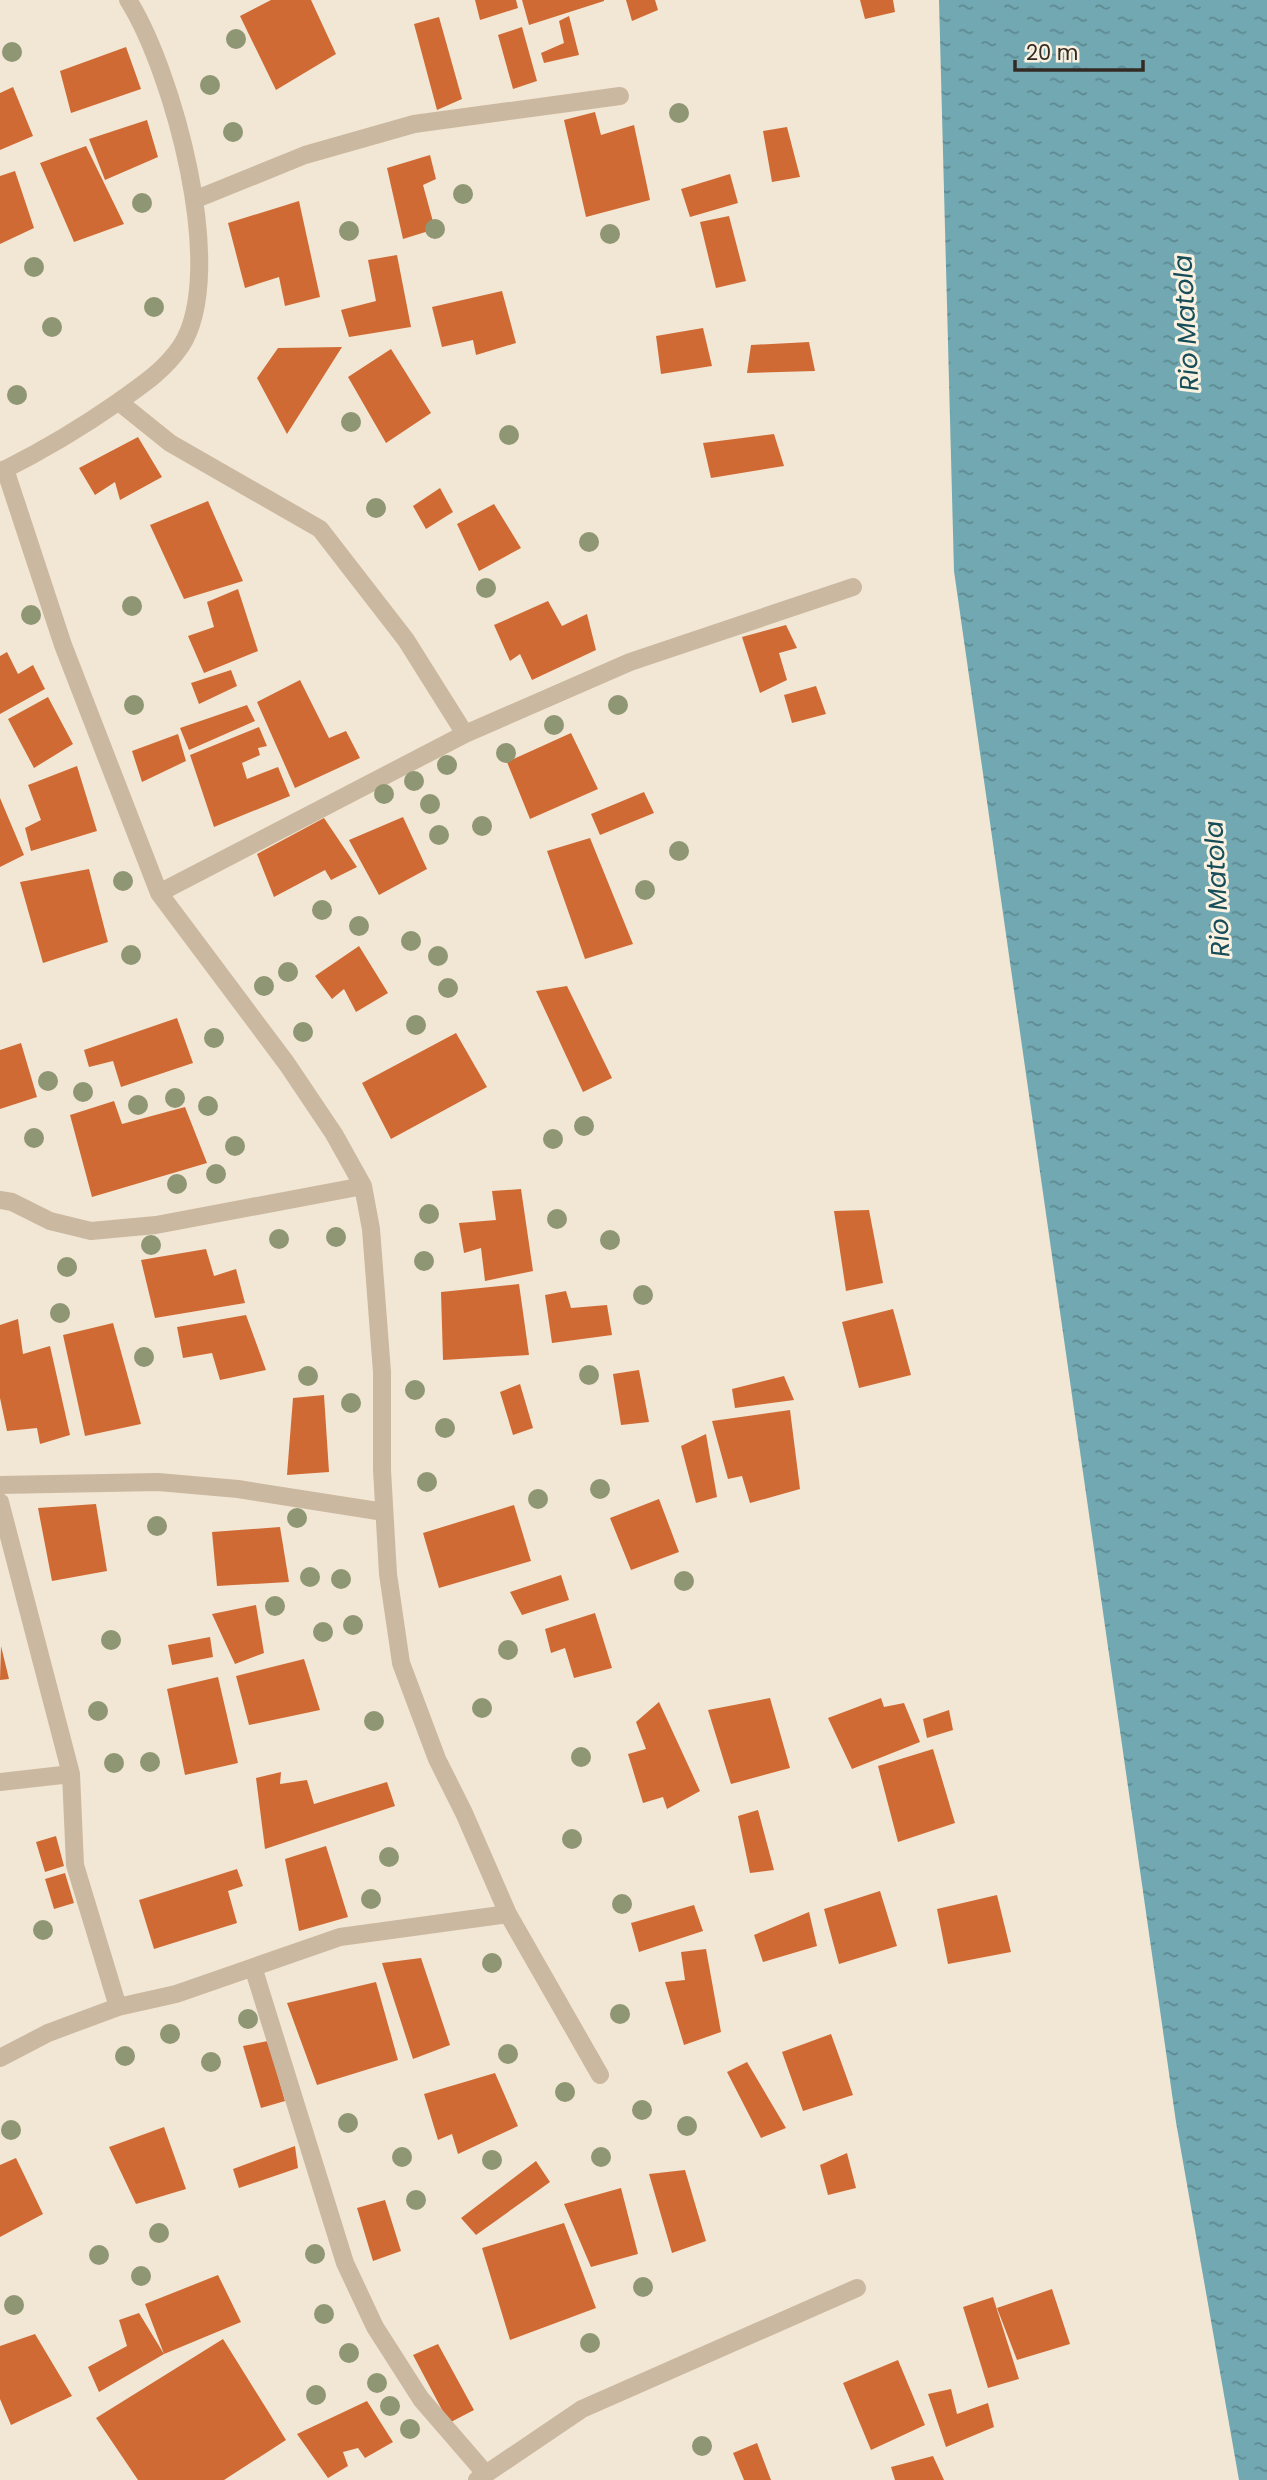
<svg xmlns="http://www.w3.org/2000/svg" width="1267" height="2480" font-family="Poppins,sans-serif">
<style>
.water{fill:url(#water-ripples)}
.building{fill:#d06a34}
.lines{fill:none;stroke-linecap:round;stroke-linejoin:round}
.street{stroke:#cbb8a0;stroke-width:18}
.tree{fill:#8f9674}
.labels{text-anchor:middle;dominant-baseline:central;stroke-width:6;stroke-linejoin:round;paint-order:stroke}
.water-label{font-size:26px;font-style:italic;fill:#164d58;stroke:#faf1e0}
</style>
<defs>
<pattern id="water-ripples" width="26" height="14" patternUnits="userSpaceOnUse" patternTransform="scale(1.75)"><rect width="26" height="14" fill="#71a8b1"/><path d="M2 4q2-2 4 0t4 0M15 11q2-2 4 0t4 0" fill="none" stroke="#5e8990"/></pattern>
</defs>
<rect width="100%" height="100%" fill="#f2e7d4"/>
<path class="water" d="M939,0H1267V2480H1239L1176,2122L954,571Z"/>
<path class="building" d="M271,0H311L336,54L276,90L240,16Z
M475,0H516L518,8L480,20Z
M522,0H604V1L529,25Z
M626,0H655L658,10L632,21Z
M860,0H893L895,12L865,19Z
M569,16L579,55L544,63L541,53L564,43L559,21Z
M439,17L462,99L437,110L414,24Z
M522,27L537,81L513,89L498,35Z
M126,47L141,89L71,113L60,71Z
M13,87L33,136L0,150V93Z
M595,112L601,135L634,125L650,200L586,217L564,120Z
M147,120L158,157L105,180L89,139Z
M787,127L800,177L772,182L763,131Z
M86,146L124,224L74,242L40,163Z
M430,155L436,179L423,185L435,229L403,239L387,168Z
M15,171L34,228L0,244V176Z
M730,174L738,203L690,217L681,189Z
M299,201L320,297L285,306L279,277L245,288L228,223Z
M729,216L746,281L716,288L700,222Z
M397,255L411,327L349,337L341,310L376,301L368,260Z
M502,291L516,343L476,355L473,340L442,347L432,307Z
M703,328L712,366L661,374L656,336Z
M809,342L815,371L747,373L751,345Z
M342,347L287,434L257,378L278,348Z
M391,349L431,413L386,443L348,377Z
M774,434L784,466L711,478L703,443Z
M138,437L162,477L120,500L115,482L95,495L79,468Z
M440,488L453,512L426,529L413,506Z
M208,501L243,581L184,599L150,525Z
M494,504L521,548L479,571L457,524Z
M238,589L258,651L204,673L188,636L214,627L207,602Z
M548,601L562,626L587,614L596,650L532,680L520,654L510,661L494,625Z
M786,625L797,648L779,653L787,680L760,693L742,637Z
M7,652L18,674L33,665L45,689L0,714V656Z
M231,670L237,686L199,704L191,683Z
M300,680L329,738L346,731L360,758L295,788L257,702Z
M816,686L826,714L792,723L784,695Z
M48,697L73,744L34,768L8,719Z
M247,705L255,721L189,750L180,728Z
M259,727L267,746L258,748L260,755L242,763L247,779L278,767L290,796L214,827L190,755Z
M571,733L598,789L530,819L507,762Z
M178,734L186,761L142,782L132,751Z
M77,766L97,831L31,851L25,828L41,820L28,785Z
M644,792L654,813L600,835L591,814Z
M0,798L24,855L0,867Z
M403,817L427,869L379,895L349,840Z
M324,818L357,867L331,880L325,870L274,897L257,854Z
M590,838L633,944L585,959L547,851Z
M89,869L108,942L43,963L20,882Z
M359,946L388,993L356,1012L344,989L332,999L315,976Z
M567,986L612,1078L583,1092L536,991Z
M177,1018L193,1063L121,1087L113,1061L89,1067L84,1050Z
M456,1033L487,1087L391,1139L362,1083Z
M21,1043L37,1097L0,1109V1050Z
M114,1101L122,1124L185,1107L207,1163L92,1197L70,1115Z
M521,1189L533,1271L485,1281L481,1248L464,1253L459,1223L496,1220L492,1191Z
M869,1210L883,1283L846,1291L834,1211Z
M206,1249L214,1276L236,1269L245,1303L155,1318L141,1260Z
M519,1284L529,1355L443,1360L441,1292Z
M566,1291L571,1308L607,1305L612,1335L552,1343L545,1295Z
M893,1309L911,1375L859,1388L842,1322Z
M246,1315L266,1370L220,1380L212,1353L183,1358L177,1327Z
M18,1319L23,1354L50,1346L70,1435L40,1444L37,1428L7,1431L0,1398V1325Z
M113,1323L141,1424L85,1436L63,1335Z
M639,1370L649,1422L621,1425L613,1374Z
M784,1376L794,1400L735,1408L732,1389Z
M520,1384L533,1428L513,1435L500,1392Z
M324,1395L329,1472L287,1475L293,1398Z
M790,1410L800,1489L750,1503L742,1476L728,1479L712,1421Z
M706,1434L717,1497L696,1503L681,1446Z
M659,1499L679,1552L631,1570L610,1518Z
M96,1504L107,1571L52,1581L38,1508Z
M514,1505L531,1561L439,1588L423,1533Z
M280,1527L289,1582L217,1586L212,1532Z
M561,1575L569,1600L522,1615L510,1592Z
M256,1605L264,1653L235,1664L212,1614Z
M595,1613L612,1668L574,1678L565,1648L551,1653L545,1629Z
M210,1637L213,1657L172,1665L168,1645Z
M1,1646L9,1679L0,1680Z
M304,1659L320,1710L249,1725L236,1676Z
M218,1677L238,1763L185,1775L167,1689Z
M770,1698L790,1768L731,1784L708,1710Z
M881,1698L884,1707L904,1703L920,1742L852,1769L828,1718Z
M659,1702L700,1791L667,1809L663,1797L643,1803L628,1754L646,1749L636,1722Z
M949,1710L953,1730L927,1738L923,1719Z
M933,1749L955,1823L898,1842L878,1766Z
M281,1772L280,1784L307,1780L314,1804L387,1782L395,1806L265,1849L256,1778Z
M758,1810L774,1870L750,1873L738,1816Z
M56,1836L64,1866L45,1872L36,1842Z
M326,1846L348,1917L299,1931L285,1859Z
M237,1869L243,1886L228,1891L237,1923L154,1949L139,1900Z
M65,1873L74,1903L54,1909L45,1879Z
M880,1891L897,1946L839,1964L824,1909Z
M997,1895L1011,1952L948,1964L937,1909Z
M694,1905L703,1931L639,1952L631,1923Z
M809,1912L817,1946L763,1962L754,1935Z
M706,1949L721,2032L684,2045L665,1982L685,1980L681,1952Z
M421,1958L450,2045L413,2059L382,1963Z
M376,1982L398,2060L317,2085L287,2003Z
M831,2034L853,2095L803,2111L782,2052Z
M268,2041L285,2101L261,2108L243,2046Z
M747,2062L786,2128L761,2138L727,2072Z
M495,2073L518,2126L458,2154L452,2134L438,2140L424,2094Z
M164,2127L186,2189L136,2204L109,2147Z
M295,2146L298,2168L239,2188L233,2169Z
M847,2153L856,2188L828,2195L820,2165Z
M16,2158L43,2214L0,2237V2165Z
M536,2161L550,2182L476,2235L461,2218Z
M685,2170L706,2241L672,2253L649,2174Z
M621,2188L638,2254L591,2267L564,2204Z
M385,2200L401,2251L373,2261L357,2208Z
M564,2223L596,2308L510,2340L482,2248Z
M218,2275L241,2322L164,2354L99,2392L88,2367L127,2346L119,2320L139,2313L164,2354L145,2304Z
M1052,2289L1070,2344L1017,2360L997,2308Z
M993,2297L1019,2379L988,2388L963,2307Z
M35,2334L72,2396L11,2425L0,2399V2346Z
M223,2339L286,2440L224,2480H138L96,2418Z
M438,2344L474,2410L449,2423L413,2355Z
M898,2360L925,2425L871,2450L843,2383Z
M951,2389L957,2414L988,2403L994,2427L946,2447L928,2394Z
M367,2401L393,2442L365,2458L358,2448L343,2452L348,2466L328,2478L297,2434Z
M757,2443L771,2480H744L733,2453Z
M933,2456L944,2480H895L891,2467Z"/>
<g class="lines">
<path class="street" d="M194,200L305,155L414,124L620,96
M119,402L170,443L320,529L406,640L465,734
M5,469L63,645L159,893L287,1064L334,1134L363,1186L371,1229L382,1372V1470L388,1574L401,1663L437,1759L464,1813L508,1914L600,2075
M0,472C44,450 78,430 118,402C142,385 164,371 181,346C229,272 172,69 128,0
M159,893L465,734L630,662L853,587
M0,1200L12,1202L50,1221L91,1231L156,1225L363,1186
M0,1485L158,1482L238,1489L384,1512
M0,1502L71,1774L75,1865L118,2007
M0,1782L71,1774
M253,1967L345,2263L375,2327L421,2399L485,2473
M0,2058L48,2033L118,2007L176,1994L340,1937L508,1914
M477,2480L582,2409L857,2288"/>
</g>
<g class="tree">
<circle cx="236" cy="39" r="10"/>
<circle cx="12" cy="52" r="10"/>
<circle cx="210" cy="85" r="10"/>
<circle cx="679" cy="113" r="10"/>
<circle cx="233" cy="132" r="10"/>
<circle cx="463" cy="194" r="10"/>
<circle cx="142" cy="203" r="10"/>
<circle cx="435" cy="229" r="10"/>
<circle cx="349" cy="231" r="10"/>
<circle cx="610" cy="234" r="10"/>
<circle cx="34" cy="267" r="10"/>
<circle cx="154" cy="307" r="10"/>
<circle cx="52" cy="327" r="10"/>
<circle cx="17" cy="395" r="10"/>
<circle cx="351" cy="422" r="10"/>
<circle cx="509" cy="435" r="10"/>
<circle cx="376" cy="508" r="10"/>
<circle cx="589" cy="542" r="10"/>
<circle cx="486" cy="588" r="10"/>
<circle cx="132" cy="606" r="10"/>
<circle cx="31" cy="615" r="10"/>
<circle cx="134" cy="705" r="10"/>
<circle cx="618" cy="705" r="10"/>
<circle cx="554" cy="725" r="10"/>
<circle cx="506" cy="753" r="10"/>
<circle cx="447" cy="765" r="10"/>
<circle cx="414" cy="781" r="10"/>
<circle cx="384" cy="794" r="10"/>
<circle cx="430" cy="804" r="10"/>
<circle cx="482" cy="826" r="10"/>
<circle cx="439" cy="835" r="10"/>
<circle cx="679" cy="851" r="10"/>
<circle cx="123" cy="881" r="10"/>
<circle cx="645" cy="890" r="10"/>
<circle cx="322" cy="910" r="10"/>
<circle cx="359" cy="926" r="10"/>
<circle cx="411" cy="941" r="10"/>
<circle cx="131" cy="955" r="10"/>
<circle cx="438" cy="956" r="10"/>
<circle cx="288" cy="972" r="10"/>
<circle cx="264" cy="986" r="10"/>
<circle cx="448" cy="988" r="10"/>
<circle cx="416" cy="1025" r="10"/>
<circle cx="303" cy="1032" r="10"/>
<circle cx="214" cy="1038" r="10"/>
<circle cx="48" cy="1081" r="10"/>
<circle cx="83" cy="1092" r="10"/>
<circle cx="175" cy="1098" r="10"/>
<circle cx="138" cy="1105" r="10"/>
<circle cx="208" cy="1106" r="10"/>
<circle cx="584" cy="1126" r="10"/>
<circle cx="34" cy="1138" r="10"/>
<circle cx="553" cy="1139" r="10"/>
<circle cx="235" cy="1146" r="10"/>
<circle cx="216" cy="1174" r="10"/>
<circle cx="177" cy="1184" r="10"/>
<circle cx="429" cy="1214" r="10"/>
<circle cx="557" cy="1219" r="10"/>
<circle cx="336" cy="1237" r="10"/>
<circle cx="279" cy="1239" r="10"/>
<circle cx="610" cy="1240" r="10"/>
<circle cx="151" cy="1245" r="10"/>
<circle cx="424" cy="1261" r="10"/>
<circle cx="67" cy="1267" r="10"/>
<circle cx="643" cy="1295" r="10"/>
<circle cx="60" cy="1313" r="10"/>
<circle cx="144" cy="1357" r="10"/>
<circle cx="589" cy="1375" r="10"/>
<circle cx="308" cy="1376" r="10"/>
<circle cx="415" cy="1390" r="10"/>
<circle cx="351" cy="1403" r="10"/>
<circle cx="445" cy="1428" r="10"/>
<circle cx="427" cy="1482" r="10"/>
<circle cx="600" cy="1489" r="10"/>
<circle cx="538" cy="1499" r="10"/>
<circle cx="297" cy="1518" r="10"/>
<circle cx="157" cy="1526" r="10"/>
<circle cx="310" cy="1577" r="10"/>
<circle cx="341" cy="1579" r="10"/>
<circle cx="684" cy="1581" r="10"/>
<circle cx="275" cy="1606" r="10"/>
<circle cx="353" cy="1625" r="10"/>
<circle cx="323" cy="1632" r="10"/>
<circle cx="111" cy="1640" r="10"/>
<circle cx="508" cy="1650" r="10"/>
<circle cx="482" cy="1708" r="10"/>
<circle cx="98" cy="1711" r="10"/>
<circle cx="374" cy="1721" r="10"/>
<circle cx="581" cy="1757" r="10"/>
<circle cx="150" cy="1762" r="10"/>
<circle cx="114" cy="1763" r="10"/>
<circle cx="572" cy="1839" r="10"/>
<circle cx="389" cy="1857" r="10"/>
<circle cx="371" cy="1899" r="10"/>
<circle cx="622" cy="1904" r="10"/>
<circle cx="43" cy="1930" r="10"/>
<circle cx="492" cy="1963" r="10"/>
<circle cx="620" cy="2014" r="10"/>
<circle cx="248" cy="2019" r="10"/>
<circle cx="170" cy="2034" r="10"/>
<circle cx="508" cy="2054" r="10"/>
<circle cx="125" cy="2056" r="10"/>
<circle cx="211" cy="2062" r="10"/>
<circle cx="565" cy="2092" r="10"/>
<circle cx="642" cy="2110" r="10"/>
<circle cx="348" cy="2123" r="10"/>
<circle cx="687" cy="2126" r="10"/>
<circle cx="11" cy="2130" r="10"/>
<circle cx="402" cy="2157" r="10"/>
<circle cx="601" cy="2157" r="10"/>
<circle cx="492" cy="2160" r="10"/>
<circle cx="416" cy="2200" r="10"/>
<circle cx="159" cy="2233" r="10"/>
<circle cx="315" cy="2254" r="10"/>
<circle cx="99" cy="2255" r="10"/>
<circle cx="141" cy="2276" r="10"/>
<circle cx="643" cy="2287" r="10"/>
<circle cx="14" cy="2305" r="10"/>
<circle cx="324" cy="2314" r="10"/>
<circle cx="590" cy="2343" r="10"/>
<circle cx="349" cy="2353" r="10"/>
<circle cx="377" cy="2383" r="10"/>
<circle cx="316" cy="2395" r="10"/>
<circle cx="390" cy="2406" r="10"/>
<circle cx="410" cy="2429" r="10"/>
<circle cx="702" cy="2446" r="10"/>
</g>
<g class="labels">
<g class="water-label">
<text transform="translate(1186 323) rotate(-93)">Rio Matola</text>
<text transform="translate(1217 889) rotate(-93)">Rio Matola</text>
</g>
</g>
<path d="M1015 60v10h128v-10" fill="none" stroke="#342a24" stroke-width="3.5"/>
<text x="1026" y="60" font-size="21" fill="#342a24" stroke="#faf1e0" stroke-width="5" paint-order="stroke">20 m</text>
</svg>
